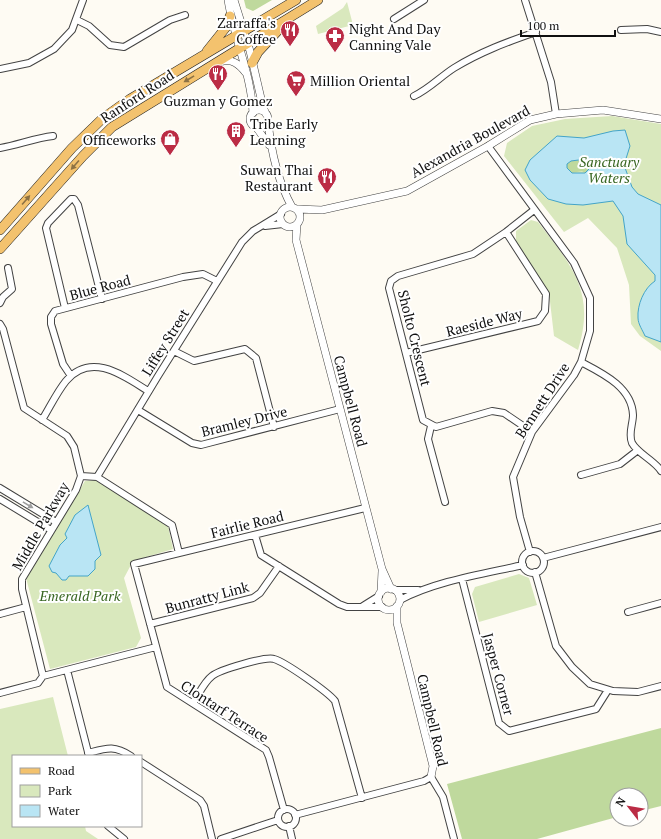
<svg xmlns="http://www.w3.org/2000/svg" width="661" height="839" font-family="'PT Serif',serif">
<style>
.green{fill:#d9e8bd}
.forest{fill:#bfd99d}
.water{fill:#b9e5f4;stroke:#43a4c8;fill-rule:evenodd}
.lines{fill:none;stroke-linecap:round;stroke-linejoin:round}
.minor-casing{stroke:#434343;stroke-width:8}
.tertiary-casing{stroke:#434343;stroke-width:8}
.primary-casing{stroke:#212121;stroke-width:10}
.minor{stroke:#fff;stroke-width:6}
.tertiary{stroke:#fff;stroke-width:7}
.primary{stroke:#f3c26e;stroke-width:9}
.oneway{fill:#8d7244}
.oneway2{fill:#9f9f9f}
.labels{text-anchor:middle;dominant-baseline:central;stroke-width:4;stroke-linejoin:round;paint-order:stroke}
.poi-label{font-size:14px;fill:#101010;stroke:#fff;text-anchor:end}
.street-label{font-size:14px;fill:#101010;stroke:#fff}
.park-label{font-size:14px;font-style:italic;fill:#386621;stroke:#fff}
</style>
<rect width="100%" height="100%" fill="#fefbf3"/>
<path class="green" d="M347,2L353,25L318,34L316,26L343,8Z
M612,116L661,124V351L640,336L631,324L629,285L617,248L588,218L564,232L504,156L507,143L532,126L565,119Z
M531,220L538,222C572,266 596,292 578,350L554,336L549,293L516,241V231Z
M96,480L168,526L173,549L133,561L124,578L141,638L136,647L50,669L26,578L85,481Z
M519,574L529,578L537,605L479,622L472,594L475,587Z
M53,697L68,756H13V826H85L86,831L98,839H0V709Z"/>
<path class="forest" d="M244,0H272L253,11L246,8Z
M586,159L591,163V167L585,173L582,171L572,173L567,168V164L571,161Z
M661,728V806L641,811V795H617V817L537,839H462L447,784Z"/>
<path class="water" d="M625,130L630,146L624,165L632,187L638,194L661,205V342L645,336C643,331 638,324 638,318C637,305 644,288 655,281V275L627,244L623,216L613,201L583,205L566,204L548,199L530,180L525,170L530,160L557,136L584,138L613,131ZM586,159L591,164V167L585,173H572L567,168V164L571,161Z
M88,505L101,555L95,561V569L88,576H69L66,580H62L56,573L52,572L49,566L60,545L67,538L65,534L75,515Z"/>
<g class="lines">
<g class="minor-casing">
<path id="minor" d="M525,0L551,82L556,114
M394,19L424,0
M77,20L89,26L110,45L124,47L170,20L185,15
M621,30L647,29L661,32
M0,69L29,63L54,49L72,30L83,0
M414,96C429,89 440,77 454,68C480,52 507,42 536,32
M488,146L574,263L590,298V331L581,362L574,375L532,432L513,477L520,517L530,552
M0,148C18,145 35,138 53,136
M265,226L283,224
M0,303L3,297L12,289L8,268
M65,308L46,228L48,223L71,199H74L78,205L102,299
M0,324L3,329L24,408L67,436L74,447L81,476
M174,351L194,361L245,349L256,358L274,427
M406,353L538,321L545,311L546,294L506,232
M581,362C602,373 632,387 633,415C633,424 628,434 632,443C638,454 654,460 661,471
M71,376L63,364L51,324V317L55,311L183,277L203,274L217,281
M138,410L192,443L201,445L340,409
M42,420C50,407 57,392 66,381C91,351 124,376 148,391
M431,426L428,439L445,502
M532,432L504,413L492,411L436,427L423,420L389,288L391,281L398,276L473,254L506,232L534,210
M581,475L620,464L638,450
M97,477L158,376L242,242L253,231L281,214
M0,488L56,522
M0,499L51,530
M255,535L261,555L339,604L347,607H382
M522 562a11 11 0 1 1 22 0a11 11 0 1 1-22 0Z
M543,558L661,527
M535,572L556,646L572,667L590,684L613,691L638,692L661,686
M462,579L499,723L509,731L596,709L608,690
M395,590H418
M400,600C436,581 483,574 523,565
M363,606L379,596
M628,612L661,603
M0,614L26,607
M150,624L253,598L260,593L279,566
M67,670L89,756
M43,676L22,589V579L76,490L81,476L97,477L172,525L179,553
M43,676L156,647
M0,693L38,683L43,676
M193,703C199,694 204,682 212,676C219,670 266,656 274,659C285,662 328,692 335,701L362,798
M88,753C107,748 114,745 131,756
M141,762L200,800L204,806L212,839
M278 818a9 9 0 1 1 18 0a9 9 0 1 1-18 0Z
M284,810L269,757L266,750L167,687L134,564L365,508
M295,815L424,781L431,777L443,797L454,839
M108,826L124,839
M289,826L292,839
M221,839L278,820"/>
</g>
<g class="tertiary-casing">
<path id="tertiary" d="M228,0C234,39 251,73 253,113
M234,0L250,51L263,107L266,114
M220,62C232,58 239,64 246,73
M250 119a9 9 0 1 1 18 0a9 9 0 1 1-18 0Z
M268,121C271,151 277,180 292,207
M256,127L269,145
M280 217a10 10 0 1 1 20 0a10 10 0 1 1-20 0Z
M297,209L322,210L407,191L488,146L530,120L556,114L603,110L661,119
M297,224L296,240L382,569L391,589
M378 599a11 11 0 1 1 22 0a11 11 0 1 1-22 0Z
M381,592L382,571
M397,606V623L433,766L431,777"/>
</g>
<g class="primary-casing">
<path id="primary" d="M207,51L227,26L230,16
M252,63L258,52L284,24
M0,230L72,148L102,119L130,99L296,0
M0,249L83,156L112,127L318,0"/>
</g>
<use href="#minor" class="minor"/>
<use href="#tertiary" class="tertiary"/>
<use href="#primary" class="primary"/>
</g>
<defs><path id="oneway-solid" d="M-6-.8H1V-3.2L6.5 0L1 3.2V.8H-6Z"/></defs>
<g class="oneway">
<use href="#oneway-solid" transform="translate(189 79) rotate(149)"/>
<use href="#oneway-solid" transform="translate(75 165) rotate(131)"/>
<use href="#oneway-solid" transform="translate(26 200) rotate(-49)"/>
</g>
<use class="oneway2" href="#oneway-solid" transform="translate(28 505) rotate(31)"/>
<defs>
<g id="restaurant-pin" transform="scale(1)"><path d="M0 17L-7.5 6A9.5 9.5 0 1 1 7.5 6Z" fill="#bb2c45" stroke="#fff"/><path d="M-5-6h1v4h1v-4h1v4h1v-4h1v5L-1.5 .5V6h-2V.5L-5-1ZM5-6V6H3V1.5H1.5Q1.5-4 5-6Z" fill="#fff"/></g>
<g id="pharmacy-pin" transform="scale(1)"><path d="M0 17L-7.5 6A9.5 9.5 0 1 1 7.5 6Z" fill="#bb2c45" stroke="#fff"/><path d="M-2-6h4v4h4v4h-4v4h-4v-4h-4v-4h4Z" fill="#fff"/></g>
<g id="supermarket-pin" transform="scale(1)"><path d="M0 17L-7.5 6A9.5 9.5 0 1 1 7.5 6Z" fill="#bb2c45" stroke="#fff"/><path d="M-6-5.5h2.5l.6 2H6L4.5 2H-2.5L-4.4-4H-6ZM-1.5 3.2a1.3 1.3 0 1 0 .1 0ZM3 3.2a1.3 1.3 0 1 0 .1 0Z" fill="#fff"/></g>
<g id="building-pin" transform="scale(1)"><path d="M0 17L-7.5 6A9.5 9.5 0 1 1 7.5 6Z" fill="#bb2c45" stroke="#fff"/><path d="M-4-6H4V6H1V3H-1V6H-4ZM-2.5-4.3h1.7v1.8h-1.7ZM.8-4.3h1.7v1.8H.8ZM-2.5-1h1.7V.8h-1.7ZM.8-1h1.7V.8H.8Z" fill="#fff"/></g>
<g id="shop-pin" transform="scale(1)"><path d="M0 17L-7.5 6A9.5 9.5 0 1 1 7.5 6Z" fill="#bb2c45" stroke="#fff"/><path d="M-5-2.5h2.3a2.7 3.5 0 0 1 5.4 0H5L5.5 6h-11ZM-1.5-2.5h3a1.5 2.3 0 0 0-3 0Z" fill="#fff"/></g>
</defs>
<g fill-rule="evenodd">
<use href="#restaurant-pin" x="290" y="30"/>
<use href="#pharmacy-pin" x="335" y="36"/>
<use href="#restaurant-pin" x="218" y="74"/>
<use href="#supermarket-pin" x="296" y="80"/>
<use href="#building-pin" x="236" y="131"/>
<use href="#shop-pin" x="170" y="139"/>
<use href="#restaurant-pin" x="327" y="177"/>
</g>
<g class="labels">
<g class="poi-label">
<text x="276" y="22">Zarraffa's<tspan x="276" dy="16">Coffee</tspan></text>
<text x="349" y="28" text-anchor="start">Night And Day<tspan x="349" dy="16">Canning Vale</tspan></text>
<text x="310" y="80" text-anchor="start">Million Oriental</text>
<text x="218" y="100" text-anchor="middle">Guzman y Gomez</text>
<text x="250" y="123" text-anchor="start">Tribe Early<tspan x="250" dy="16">Learning</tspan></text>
<text x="156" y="139">Officeworks</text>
<text x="313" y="169">Suwan Thai<tspan x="313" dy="16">Restaurant</tspan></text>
</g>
<g class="street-label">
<text transform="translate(137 96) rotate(-33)">Ranford Road</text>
<text transform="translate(470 141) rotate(-29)">Alexandria Boulevard</text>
<text transform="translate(100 287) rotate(-15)">Blue Road</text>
<text transform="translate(484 322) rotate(-14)">Raeside Way</text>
<text transform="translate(415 338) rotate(76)">Sholto Crescent</text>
<text transform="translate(165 342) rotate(-58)">Liffey Street</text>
<text transform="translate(542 400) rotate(-57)">Bennett Drive</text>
<text transform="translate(351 401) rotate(75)">Campbell Road</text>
<text transform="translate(244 421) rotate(-14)">Bramley Drive</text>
<text transform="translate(247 524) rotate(-14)">Fairlie Road</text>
<text transform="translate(40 526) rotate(-60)">Middle Parkway</text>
<text transform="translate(207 597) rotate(-15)">Bunratty Link</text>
<text transform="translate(499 674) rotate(75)">Jasper Corner</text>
<text transform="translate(225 711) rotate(33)">Clontarf Terrace</text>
<text transform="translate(433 720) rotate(77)">Campbell Road</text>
</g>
<g class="park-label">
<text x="609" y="161">Sanctuary<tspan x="609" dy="16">Waters</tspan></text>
<text x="80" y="595">Emerald Park</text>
</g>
</g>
<rect x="12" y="755" width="130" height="72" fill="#ffffff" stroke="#9f9f9f"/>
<rect x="20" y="768" width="20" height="6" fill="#f3c26e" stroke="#9f9f9f"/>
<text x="48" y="775" font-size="12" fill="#101010">Road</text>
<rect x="20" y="785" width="20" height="12" fill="#d9e8bd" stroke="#9f9f9f"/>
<text x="48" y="795" font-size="12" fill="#101010">Park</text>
<rect x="20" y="805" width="20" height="12" fill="#b9e5f4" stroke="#9f9f9f"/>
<text x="48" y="815" font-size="12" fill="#101010">Water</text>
<g transform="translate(629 807) rotate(301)"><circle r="19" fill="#ffffff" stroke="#9f9f9f"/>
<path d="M0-3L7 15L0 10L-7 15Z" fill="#bb2c45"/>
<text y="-6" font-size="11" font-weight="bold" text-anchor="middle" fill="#101010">N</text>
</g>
<path d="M521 30v6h94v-6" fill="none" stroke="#101010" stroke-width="2"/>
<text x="527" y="30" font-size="12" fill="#101010" stroke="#ffffff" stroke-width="3" paint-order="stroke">100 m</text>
</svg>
